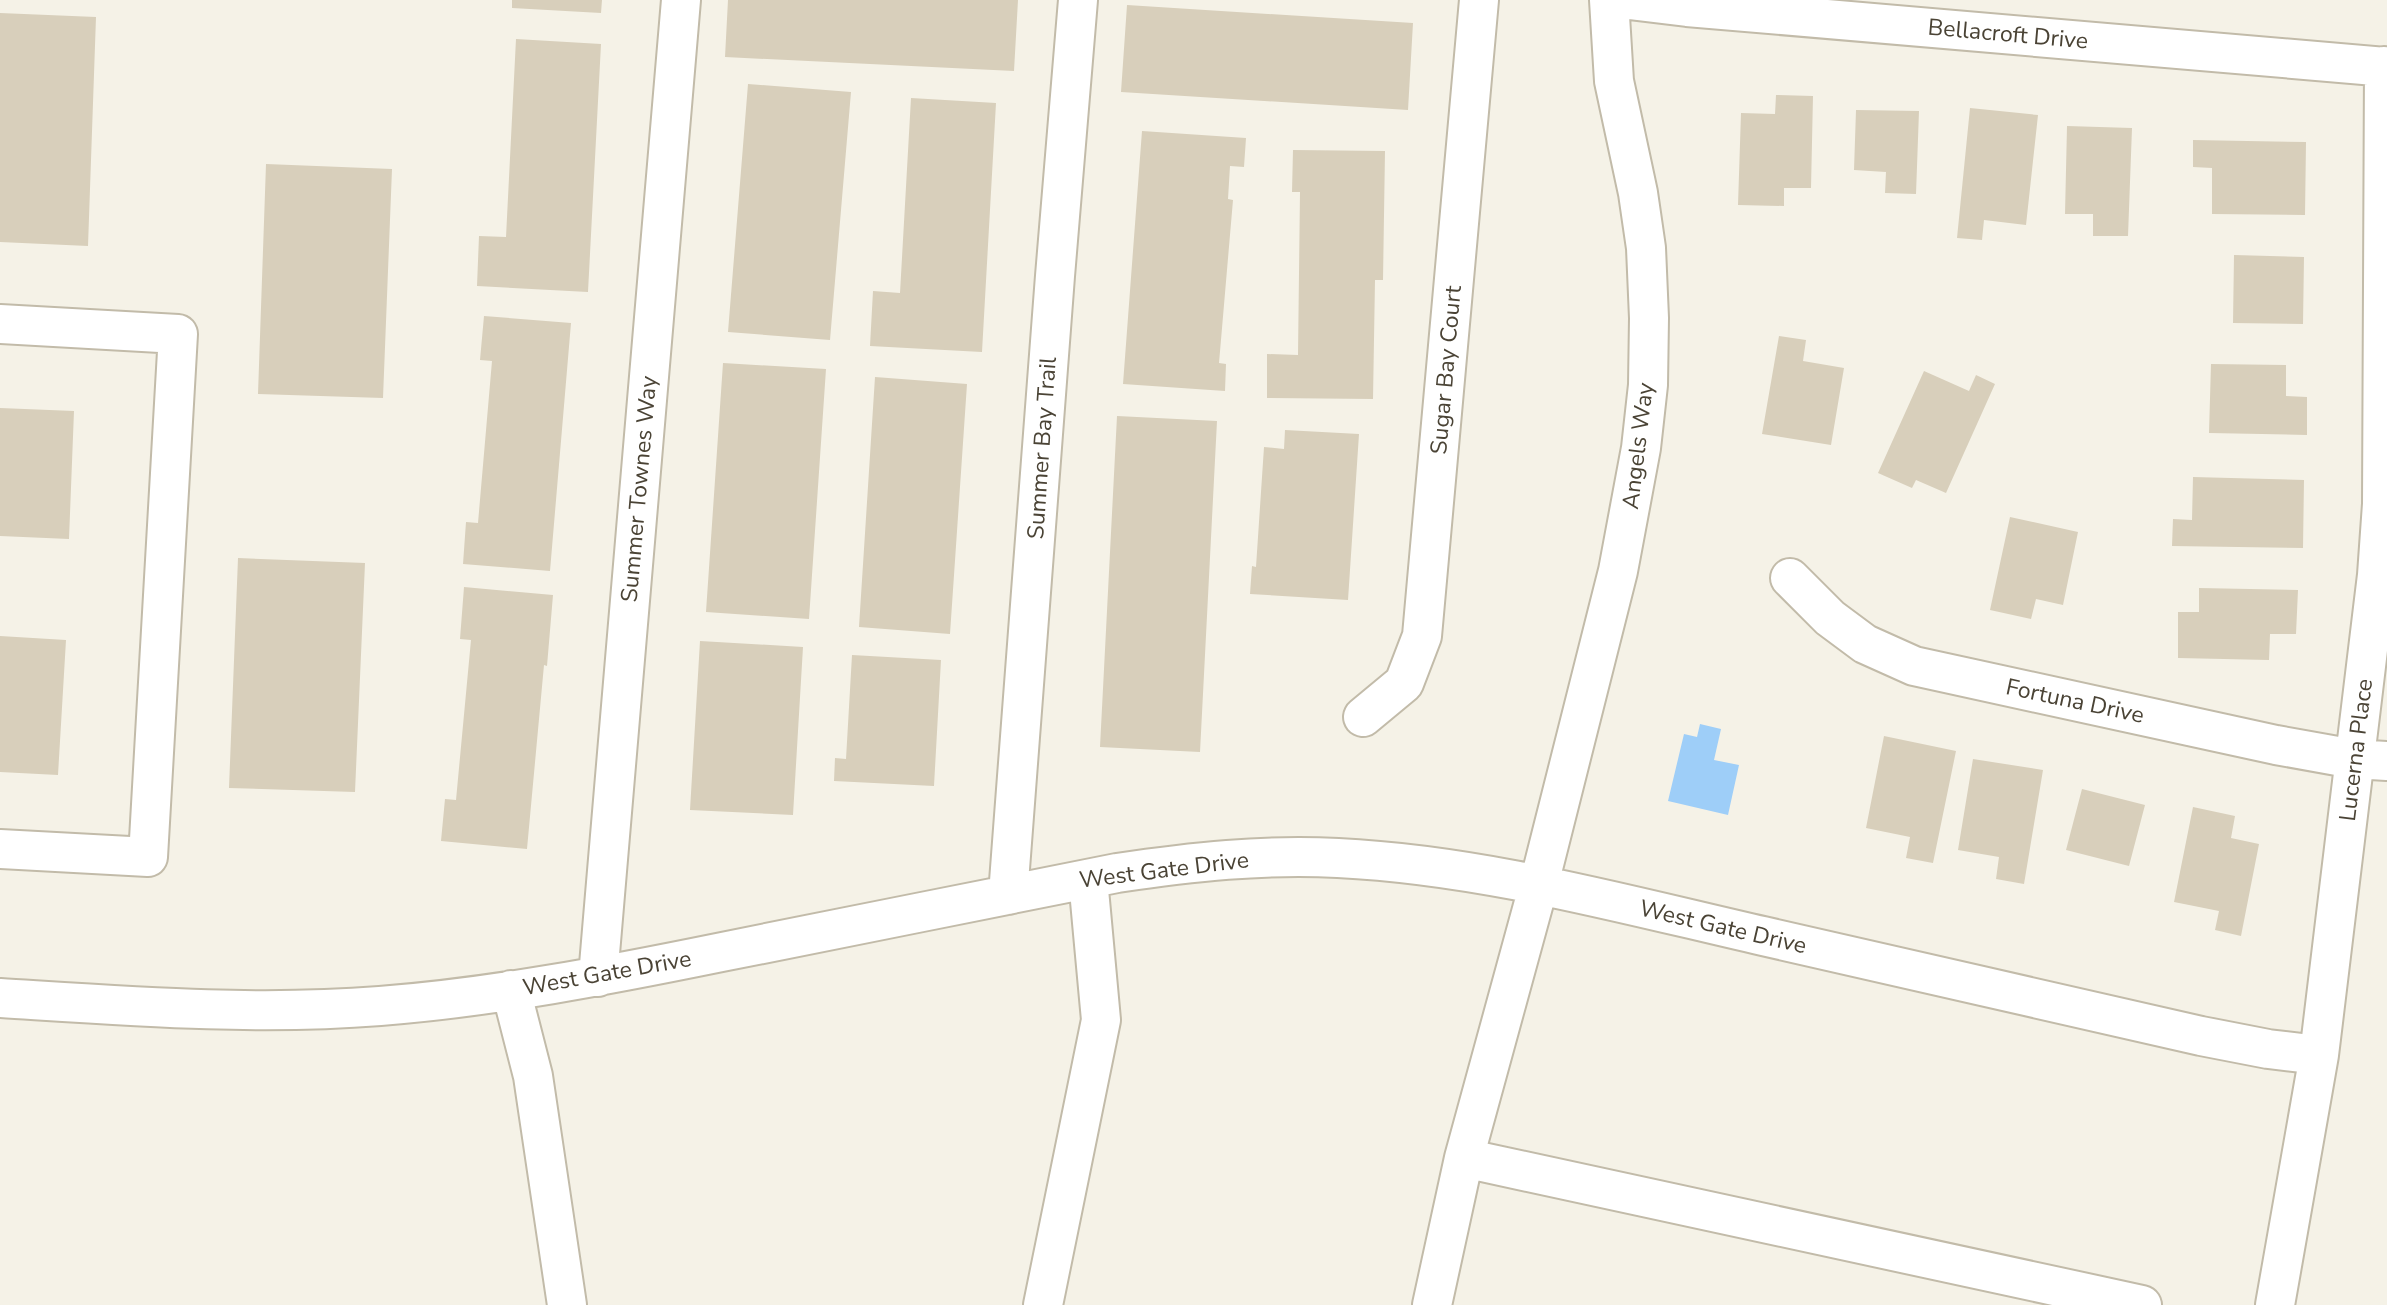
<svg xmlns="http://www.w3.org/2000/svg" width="2387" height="1305" font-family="'Nunito Sans',sans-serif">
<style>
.water{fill:#9ecef8}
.building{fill:#d8cfbb}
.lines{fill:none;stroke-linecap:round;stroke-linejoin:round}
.minor-casing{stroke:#c2bba9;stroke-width:42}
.minor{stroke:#fff;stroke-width:38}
.labels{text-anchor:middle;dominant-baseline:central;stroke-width:5;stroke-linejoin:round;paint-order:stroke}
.street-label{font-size:23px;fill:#4a4335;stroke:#fff}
</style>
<rect width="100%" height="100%" fill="#f5f2e7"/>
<path class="water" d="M1700,724L1721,729L1714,760L1739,765L1728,815L1668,801L1684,734L1697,737Z"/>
<path class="building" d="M512,0H602L601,13L512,8Z
M728,0H1018L1014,71L725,57Z
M1127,5L1413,23L1408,110L1121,92Z
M0,13L96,17L88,246L0,242Z
M516,39L601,44L588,292L477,286L479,236L506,237Z
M748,84L851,92L830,340L728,332Z
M1776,95L1813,96L1811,188H1784V206L1738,205L1741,113L1775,114Z
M911,98L996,103L982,352L870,346L873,291L900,293Z
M1970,108L2038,115L2026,225L1984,220L1982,240L1957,238Z
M1856,110L1919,111L1916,194L1885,193L1886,172L1854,170Z
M2067,126L2132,128L2128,236H2093V214H2065Z
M1142,131L1246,138L1244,167L1230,166L1228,199L1233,200L1219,363L1226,364L1225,391L1123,384Z
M2193,140L2306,142L2305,215L2212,214V168L2193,167Z
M1293,150L1385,151L1383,280H1375L1373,399L1267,398V354L1298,355L1300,192H1292Z
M266,164L392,169L383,398L258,394Z
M2234,255L2304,257L2303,324L2233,323Z
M484,316L571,323L550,571L463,564L466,522L478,523L492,361L480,360Z
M1779,336L1806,340L1803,361L1844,368L1831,445L1762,434Z
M723,363L826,369L809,619L706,612Z
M2211,364L2286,365V396L2307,397V435L2209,433Z
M1924,371L1969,391L1976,375L1995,384L1946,493L1916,480L1912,488L1878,473Z
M875,377L967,384L950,634L859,627Z
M0,408L74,411L69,539L0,536Z
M1117,416L1217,421L1200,752L1100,747Z
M1285,430L1359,434L1348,600L1250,594L1252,566L1256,567L1264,447L1284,449Z
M2193,477L2304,480L2303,548L2172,546L2173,519L2192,520Z
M2010,517L2078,532L2063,605L2036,599L2031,619L1990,610Z
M238,558L365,563L355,792L229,788Z
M464,587L553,595L547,666L544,665L527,849L441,841L445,799L456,800L471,640L460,639Z
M2199,588L2298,590L2296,634H2270L2269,660L2178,658V612H2199Z
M0,636L66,640L58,775L0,772Z
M700,641L803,647L793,815L690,810Z
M852,655L941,660L934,786L834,781L835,758L846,759Z
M1884,736L1956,751L1933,863L1906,858L1910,837L1866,828Z
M1973,759L2043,770L2024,884L1996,879L1999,857L1958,850Z
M2082,789L2145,805L2129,866L2066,850Z
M2193,807L2235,816L2231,838L2259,844L2241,936L2215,930L2219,911L2174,902Z"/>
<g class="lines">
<g class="minor-casing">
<path id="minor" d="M1609,0L1614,81L1638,193L1646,248L1649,318L1648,385L1641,448L1618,571L1539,884L1464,1158L2142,1305
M1629,0L1687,7L2387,67
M0,324L178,334L148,857L0,849
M1790,578L1830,618L1865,644L1914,666L2276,745L2354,759L2387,761
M1363,717L1404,683L1422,636L1479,0
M1008,895L1055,276L1078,0
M598,977L681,0
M511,990L533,1076L567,1305
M0,998C127,1006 253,1016 380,1006C495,997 609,975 722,952C854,926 985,899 1117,873C1191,862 1264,854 1338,858C1482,865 1623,904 1763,936C1909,969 2055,1003 2201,1036L2268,1049L2319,1055
M1043,1305L1101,1020L1088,879
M1432,1305L1464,1158
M2275,1305L2319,1055L2377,575L2382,504L2384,66"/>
</g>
<use href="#minor" class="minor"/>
</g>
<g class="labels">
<g class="street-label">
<text transform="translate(2008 34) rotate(5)">Bellacroft Drive</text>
<text transform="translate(1446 370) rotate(-85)">Sugar Bay Court</text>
<text transform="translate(1638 446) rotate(-83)">Angels Way</text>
<text transform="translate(1042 448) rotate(-86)">Summer Bay Trail</text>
<text transform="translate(639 489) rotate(-85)">Summer Townes Way</text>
<text transform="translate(2075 701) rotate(12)">Fortuna Drive</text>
<text transform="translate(2356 750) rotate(-83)">Lucerna Place</text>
<text transform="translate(1164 870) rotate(-7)">West Gate Drive</text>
<text transform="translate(1723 927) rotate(13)">West Gate Drive</text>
<text transform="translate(607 973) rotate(-10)">West Gate Drive</text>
</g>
</g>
</svg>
